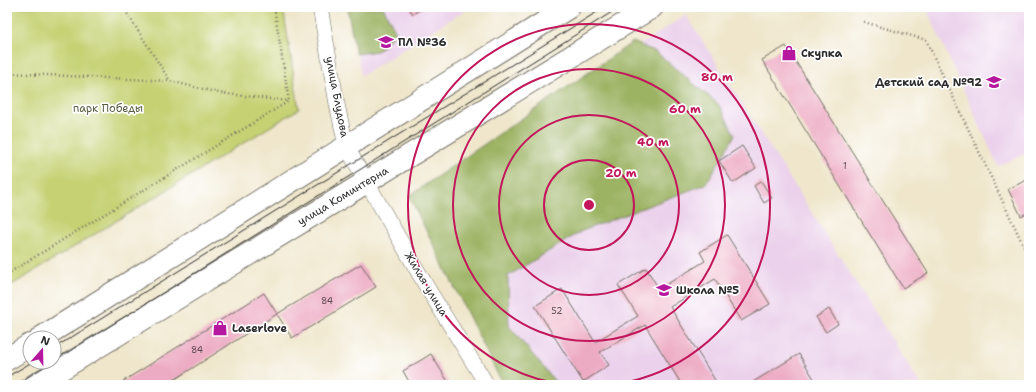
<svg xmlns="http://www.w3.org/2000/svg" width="1036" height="392" font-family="'Shantell Sans',sans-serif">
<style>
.built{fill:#ebd1eb}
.green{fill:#c5d172;stroke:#787e4e}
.forest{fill:#9cb364;stroke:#646f48}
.building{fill:#edabc3}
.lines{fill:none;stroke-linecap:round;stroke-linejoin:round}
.street-casing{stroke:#706c63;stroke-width:16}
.secondary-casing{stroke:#706c63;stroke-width:24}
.path{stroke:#706c63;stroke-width:2.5;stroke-dasharray:1 3;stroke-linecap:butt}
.street{stroke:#fff;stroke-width:15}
.secondary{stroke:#fff;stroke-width:22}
.tram{stroke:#2b2b2b;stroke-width:1}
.ring{fill:none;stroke:#c2185b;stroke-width:2}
.labels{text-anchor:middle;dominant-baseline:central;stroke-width:3.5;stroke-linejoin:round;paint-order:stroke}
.number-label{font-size:9px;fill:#5c4b51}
.poi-label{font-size:11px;font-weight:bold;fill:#2b2b2b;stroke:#fff;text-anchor:start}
.street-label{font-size:11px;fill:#2b2b2b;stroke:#fff}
.park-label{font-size:11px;fill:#595d40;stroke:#fff}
.centre{fill:#c2185b;stroke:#fff;stroke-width:2}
.ring-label{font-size:12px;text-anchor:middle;font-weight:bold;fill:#c2185b;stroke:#fff;stroke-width:3.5;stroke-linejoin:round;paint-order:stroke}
</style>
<rect width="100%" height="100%" fill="#fff"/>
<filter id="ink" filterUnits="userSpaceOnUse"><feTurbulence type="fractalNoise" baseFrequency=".025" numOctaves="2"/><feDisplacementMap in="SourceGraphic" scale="8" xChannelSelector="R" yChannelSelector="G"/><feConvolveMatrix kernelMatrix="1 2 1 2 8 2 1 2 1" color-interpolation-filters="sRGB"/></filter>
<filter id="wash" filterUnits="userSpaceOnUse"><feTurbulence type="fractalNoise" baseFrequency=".012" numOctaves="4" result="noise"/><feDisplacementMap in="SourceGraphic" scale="16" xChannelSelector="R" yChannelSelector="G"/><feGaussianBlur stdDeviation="0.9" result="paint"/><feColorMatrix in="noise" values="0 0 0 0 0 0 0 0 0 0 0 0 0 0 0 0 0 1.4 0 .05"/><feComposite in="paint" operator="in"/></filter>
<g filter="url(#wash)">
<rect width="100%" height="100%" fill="#efe6cb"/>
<path class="built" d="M350,7H470L361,76Z
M937,7H1029V152L998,166L928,12Z
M686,15L921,385H526L409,196Z"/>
<path class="green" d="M7,7H283L299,109L7,288Z"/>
<path class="forest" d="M347,7H383L396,32L378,51L356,54Z
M633,42L656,52L719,105L735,135L706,184L582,231L508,276L509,326L558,385H503L409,196Z"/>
<g id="blocks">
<path class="building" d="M408,7H424L413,14Z
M786,46L928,273L903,288L762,60Z
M742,146L756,168L733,183L719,161Z
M1029,179V212L1021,216L1008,189Z
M761,181L772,198L764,203L754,186Z
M727,235L770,304L741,321L715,279L670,307L718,385H682L645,325L600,352L609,365L583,382L535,306L562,289L595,342L638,316L618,285L646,268L659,289L705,261L700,252Z
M361,264L376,287L292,338L277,314L166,385H117L264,293L277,314Z
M829,309L838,324L826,332L816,317Z
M431,354L450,385H411L403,371Z
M799,354L814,379L805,385H748Z"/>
</g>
</g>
<g filter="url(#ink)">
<use href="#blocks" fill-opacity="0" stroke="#706c63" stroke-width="1"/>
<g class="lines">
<g class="street-casing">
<path id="street" d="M320,7L337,104L346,146L428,289L487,385"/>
</g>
<g class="secondary-casing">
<path id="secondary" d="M41,338L569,7
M7,359L30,345
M35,385L652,7"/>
</g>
<path class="path" d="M123,7L170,81
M864,22L926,40L1029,257
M7,73L170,81L219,93L288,101
M7,274L289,101L274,7"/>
<use href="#street" class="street"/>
<use href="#secondary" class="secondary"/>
<path class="tram" d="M54,348L605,7
M54,361L620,7
M7,377L32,362
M15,385L52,362"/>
</g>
</g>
<g class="ring">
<circle cx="589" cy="205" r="45"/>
<circle cx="589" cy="205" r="90"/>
<circle cx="589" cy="205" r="136"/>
<path d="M569 385A181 181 0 1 1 609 385"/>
</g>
<defs>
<g id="university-bare" transform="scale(1.2)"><path d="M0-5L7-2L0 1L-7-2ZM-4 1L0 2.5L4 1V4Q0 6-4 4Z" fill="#b5179e" stroke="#fff" stroke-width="2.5" paint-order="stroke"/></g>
<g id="shop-bare" transform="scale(1.2)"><path d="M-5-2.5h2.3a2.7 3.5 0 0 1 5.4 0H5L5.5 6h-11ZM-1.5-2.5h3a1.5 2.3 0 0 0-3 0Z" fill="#b5179e" stroke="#fff" stroke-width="2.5" paint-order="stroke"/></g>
<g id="school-bare" transform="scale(1.2)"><path d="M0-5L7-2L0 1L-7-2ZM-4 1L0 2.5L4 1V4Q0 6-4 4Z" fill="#b5179e" stroke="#fff" stroke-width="2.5" paint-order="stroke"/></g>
</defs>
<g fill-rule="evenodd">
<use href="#university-bare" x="386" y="42"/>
<use href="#shop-bare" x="789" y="53"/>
<use href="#school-bare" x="994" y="82"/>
<use href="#school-bare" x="664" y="290"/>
<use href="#shop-bare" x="220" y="328"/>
</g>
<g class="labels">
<g class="number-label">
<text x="845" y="166">1</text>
<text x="327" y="301">84</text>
<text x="557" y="311">52</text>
<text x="197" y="350">84</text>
</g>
<g class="poi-label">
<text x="398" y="42">ПЛ №36</text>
<text x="801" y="53">Скупка</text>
<text x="982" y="82" text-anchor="end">Детский сад №92</text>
<text x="676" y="290">Школа №5</text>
<text x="232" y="328">Laserlove</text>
</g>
<g class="street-label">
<text transform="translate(337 97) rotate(79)">улица Блудова</text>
<text transform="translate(343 196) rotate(-31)">улица Коминтерна</text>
<text transform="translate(426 284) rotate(59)">Жилая улица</text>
</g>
<g class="park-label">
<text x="108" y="108">парк Победы</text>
</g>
</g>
<circle cx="589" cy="205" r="6" class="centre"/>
<g class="ring-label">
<text x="717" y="81">80 m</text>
<text x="685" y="113">60 m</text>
<text x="653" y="146">40 m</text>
<text x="621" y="177">20 m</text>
</g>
<rect width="1036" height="392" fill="none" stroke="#fff" stroke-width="24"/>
<g transform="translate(42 350) rotate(20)"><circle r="19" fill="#ffffff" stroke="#aaaaaa"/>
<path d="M0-3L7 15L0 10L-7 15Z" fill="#b5179e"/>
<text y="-6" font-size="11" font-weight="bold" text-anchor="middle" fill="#2b2b2b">N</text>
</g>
</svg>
